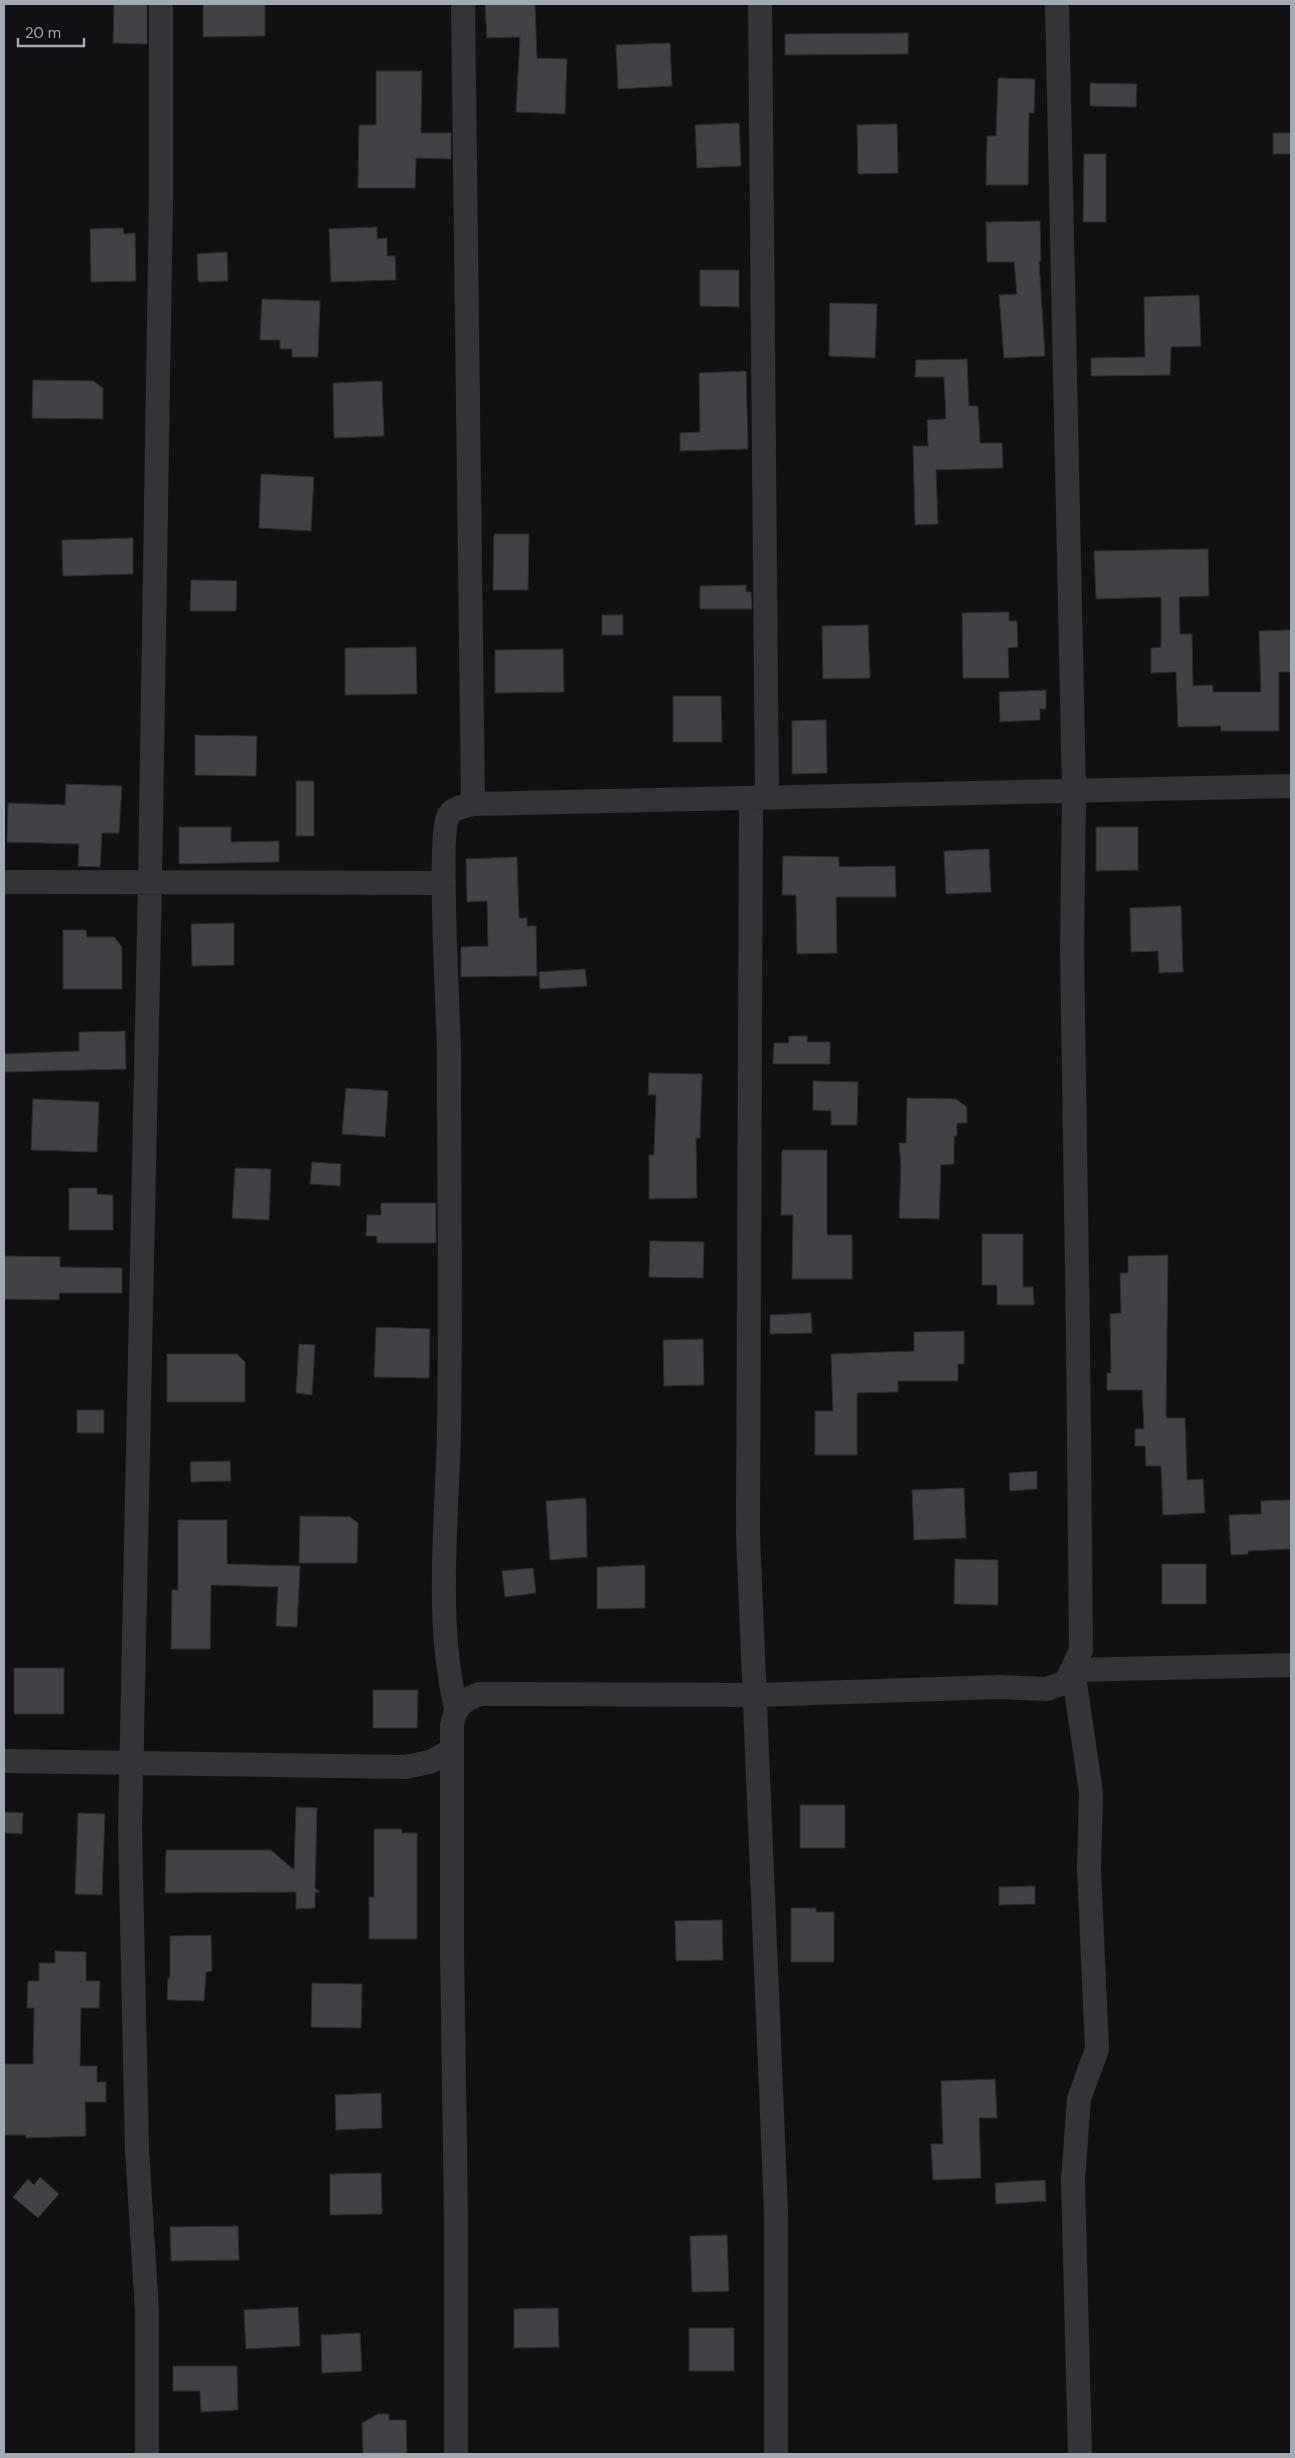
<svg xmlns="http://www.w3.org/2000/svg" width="1295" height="2458" font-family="'DM Sans',sans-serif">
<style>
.building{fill:#404246;stroke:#2b2c2f}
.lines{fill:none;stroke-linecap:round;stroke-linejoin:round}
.minor{stroke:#333438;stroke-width:24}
</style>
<rect width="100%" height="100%" fill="#111113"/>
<path class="building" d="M114,4H147V44L113,43Z
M203,4H265V36L203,37Z
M485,4H535L537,58L567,59L565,114L516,112L520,37L487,38Z
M908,33V54L785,55V34Z
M670,43L672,86L618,89L616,45Z
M376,71H422L421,133H451V159L416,158L415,188H358L359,125H376Z
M998,78L1035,79L1034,113H1029L1028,185H986L987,136H996Z
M1090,83L1137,84L1136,107L1090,106Z
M739,123L741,166L697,168L695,125Z
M897,124L898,173L858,174L857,125Z
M1273,133H1291V154H1273Z
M1084,154H1106V222H1083Z
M1040,221L1041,261H1039L1045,356L1004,358L999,295L1017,294L1014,262H987L986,222Z
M377,227V239L387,238V256H395L396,280L331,282L329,229Z
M123,228L124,234L135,233L136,281L91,282L90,229Z
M227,252L228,281L198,282L197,254Z
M700,270H739V307L700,306Z
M1199,295L1201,346L1171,347L1170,375L1091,376V358L1145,357L1144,297Z
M262,299L320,301L318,357H292V349H280V340H260Z
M830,303L877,304L875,358L829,356Z
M967,359L969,406H978L980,443H1002L1003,468L936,470L938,524L915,525L913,446H928L927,420L946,419L944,377H915L916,360Z
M746,371L748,449L680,451V433L700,432L699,373Z
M33,380L93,381L103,388V419L32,418Z
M382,381L384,436L334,438L333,383Z
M261,474L314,477L311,531L259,528Z
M494,534H529L528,590H493Z
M133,538V574L63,576L62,540Z
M1208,549L1209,596L1179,597L1180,634H1192L1193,686L1213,685V692H1261L1259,631L1291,630V672H1279V731H1221V726L1178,727L1176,672L1151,673V648L1161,647V597L1096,599L1094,551Z
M191,580L237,581L236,611H190Z
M746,585V592H751L752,609H700V586Z
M1009,612V621H1017L1018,647L1008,648L1009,678H963L962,613Z
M602,615H623V635H602Z
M868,625L870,678L823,679L822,626Z
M416,647L417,694L345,695V648Z
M563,649L564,692L495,693V650Z
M1046,690V709H1040V720L1000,722L999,692Z
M673,696H721L722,742H673Z
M826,720L827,773L792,774V721Z
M195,735L257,736L256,776L195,775Z
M296,781H314V836H296Z
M66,784L122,786L119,833H102L100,867L78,866L79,844L7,842L8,803L65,805Z
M179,827H231V842L279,841V862L179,864Z
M1096,827H1138V870L1096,871Z
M989,849L991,892L946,894L944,851Z
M783,856L839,857V867L895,866L896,897H836L837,953L797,954L796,895H782Z
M517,857L519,918H527V926H536L537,976L461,977V947L488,946L487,901L467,902L466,859Z
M1181,906L1183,972L1159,973L1158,951L1131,952L1130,908Z
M234,923V965L192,966L191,924Z
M63,930H86L87,937H114L122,947V989H63Z
M585,969L587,986L540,989L539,972Z
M125,1031L126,1069L4,1072V1054L79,1051V1032Z
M789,1036H807V1042H830V1064H773L774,1043H789Z
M649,1073L702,1074L700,1138H696L697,1198L649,1199V1155H654L656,1095H648Z
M813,1081L858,1082L857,1125H831V1111L813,1110Z
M346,1088L388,1091L385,1137L342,1134Z
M907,1098L956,1099L967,1107V1123H957V1136H954V1164L941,1165L939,1219L899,1218L901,1166L899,1143H906Z
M33,1099L99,1102L97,1152L31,1150Z
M782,1150H827V1235H852V1279H792L793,1215H781Z
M312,1162L341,1164L340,1186L310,1184Z
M235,1168L271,1169L269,1220L232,1218Z
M69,1188H97V1194L113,1195V1230H69Z
M381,1203H436V1243H377V1236H366L367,1215H381Z
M982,1234H1023V1287H1033L1034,1305H997V1285H982Z
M650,1241L704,1242L703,1278L649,1277Z
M1168,1255L1166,1418H1185L1187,1480L1203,1479L1205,1513L1163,1515L1161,1466H1146L1145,1446H1135V1429H1144L1142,1390H1107V1373H1111L1110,1314L1121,1313L1120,1273H1128V1256Z
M4,1256L60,1257V1267L122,1268V1293H59V1300L4,1299Z
M811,1313L812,1333L770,1334V1315Z
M376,1327L430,1329L429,1378L374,1377Z
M964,1331V1364H958V1381H898V1392L857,1393V1455H815V1411H833L831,1354L914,1351V1332Z
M703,1339L704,1385L664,1386L663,1340Z
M299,1344L315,1345L312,1395L296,1393Z
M167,1354H237L245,1362V1402H167Z
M77,1410H104V1433H77Z
M230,1461L231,1481L191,1482L190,1462Z
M1037,1471V1489L1010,1491L1009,1473Z
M964,1488L966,1538L914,1540L912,1490Z
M586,1498L587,1557L550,1560L546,1501Z
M1291,1500V1549L1248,1551V1554L1231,1555L1229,1515L1261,1514V1501Z
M300,1516L350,1517L358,1523L357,1563H299Z
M178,1520H227V1564L300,1566L297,1627L276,1626L278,1587L211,1585L210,1649H171L172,1590H178Z
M955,1559L998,1560V1605L954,1604Z
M1162,1564H1206V1604H1162Z
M645,1565V1608L597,1609V1567Z
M533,1568L536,1593L505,1597L502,1571Z
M14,1668H64V1714H14Z
M373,1690H418L417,1728H373Z
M800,1805H845V1848H800Z
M296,1807L317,1808L315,1888L320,1892H315V1908L296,1909V1892L165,1893L166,1850H271L294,1870Z
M4,1812L23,1813L22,1834L4,1833Z
M78,1813L105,1814L102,1895L75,1894Z
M374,1829H402V1833H417V1939H369V1897H374Z
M1035,1886V1904L999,1905V1887Z
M791,1908H816V1912H834V1962H791Z
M722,1920L723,1960L676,1961L675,1921Z
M211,1935L212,1971L206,1972L204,2001L167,2000L168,1978H170V1936Z
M55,1951L86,1952V1981H100L99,2008H81L80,2066H97V2082H106V2102H85L86,2136L26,2138V2135H4V2064H33L34,2008H27L28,1981H39V1963H55Z
M312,1983L362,1984L361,2028L311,2027Z
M995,2079L997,2118H979L981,2178L933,2180L931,2144H943L941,2081Z
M381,2093L382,2128L336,2130L335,2095Z
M381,2173L382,2214L330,2215V2174Z
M40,2177L59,2194L38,2218L13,2197L28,2179L34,2185Z
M1045,2180L1046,2201L996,2204L995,2183Z
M238,2226L239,2260L171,2261L170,2227Z
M727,2235L729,2291L692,2292L690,2236Z
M298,2307L300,2346L246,2349L244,2310Z
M558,2308L559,2347L514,2348V2309Z
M689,2328H734V2371H689Z
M360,2333L362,2371L322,2373L321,2335Z
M173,2366H237L238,2410L201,2412L200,2391H173Z
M378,2414H389V2420H406L407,2454H363L362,2423Z"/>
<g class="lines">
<path class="minor" d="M463,4L473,804
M760,4L767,797
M751,798L748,1535L776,2211V2454
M4,882L444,883
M1073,1670L1091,1792L1089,1869L1097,2049L1079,2099L1073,2180L1080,2454
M1073,1670L1291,1665
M456,1708C435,1621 447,1521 449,1431C451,1306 449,1181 449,1055C449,1022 437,831 449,815C454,807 465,806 473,804L1291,786
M4,1761L405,1767L430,1762L452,1750
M147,2454V2312L137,2150L130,1830L150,882L161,197V4
M456,2454V2217L452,1948V1726C455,1707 462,1700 480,1694L755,1695L1000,1687L1047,1689L1066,1682L1081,1650L1078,1335L1072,949L1074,791L1057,4"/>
</g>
<rect width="1295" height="2458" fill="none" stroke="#a3a9b3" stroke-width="10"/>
<path d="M18 38v8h66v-8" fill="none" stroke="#a3a9b3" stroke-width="2.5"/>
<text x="25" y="38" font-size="15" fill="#a3a9b3" stroke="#0c0d0e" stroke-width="4" paint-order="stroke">20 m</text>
</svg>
